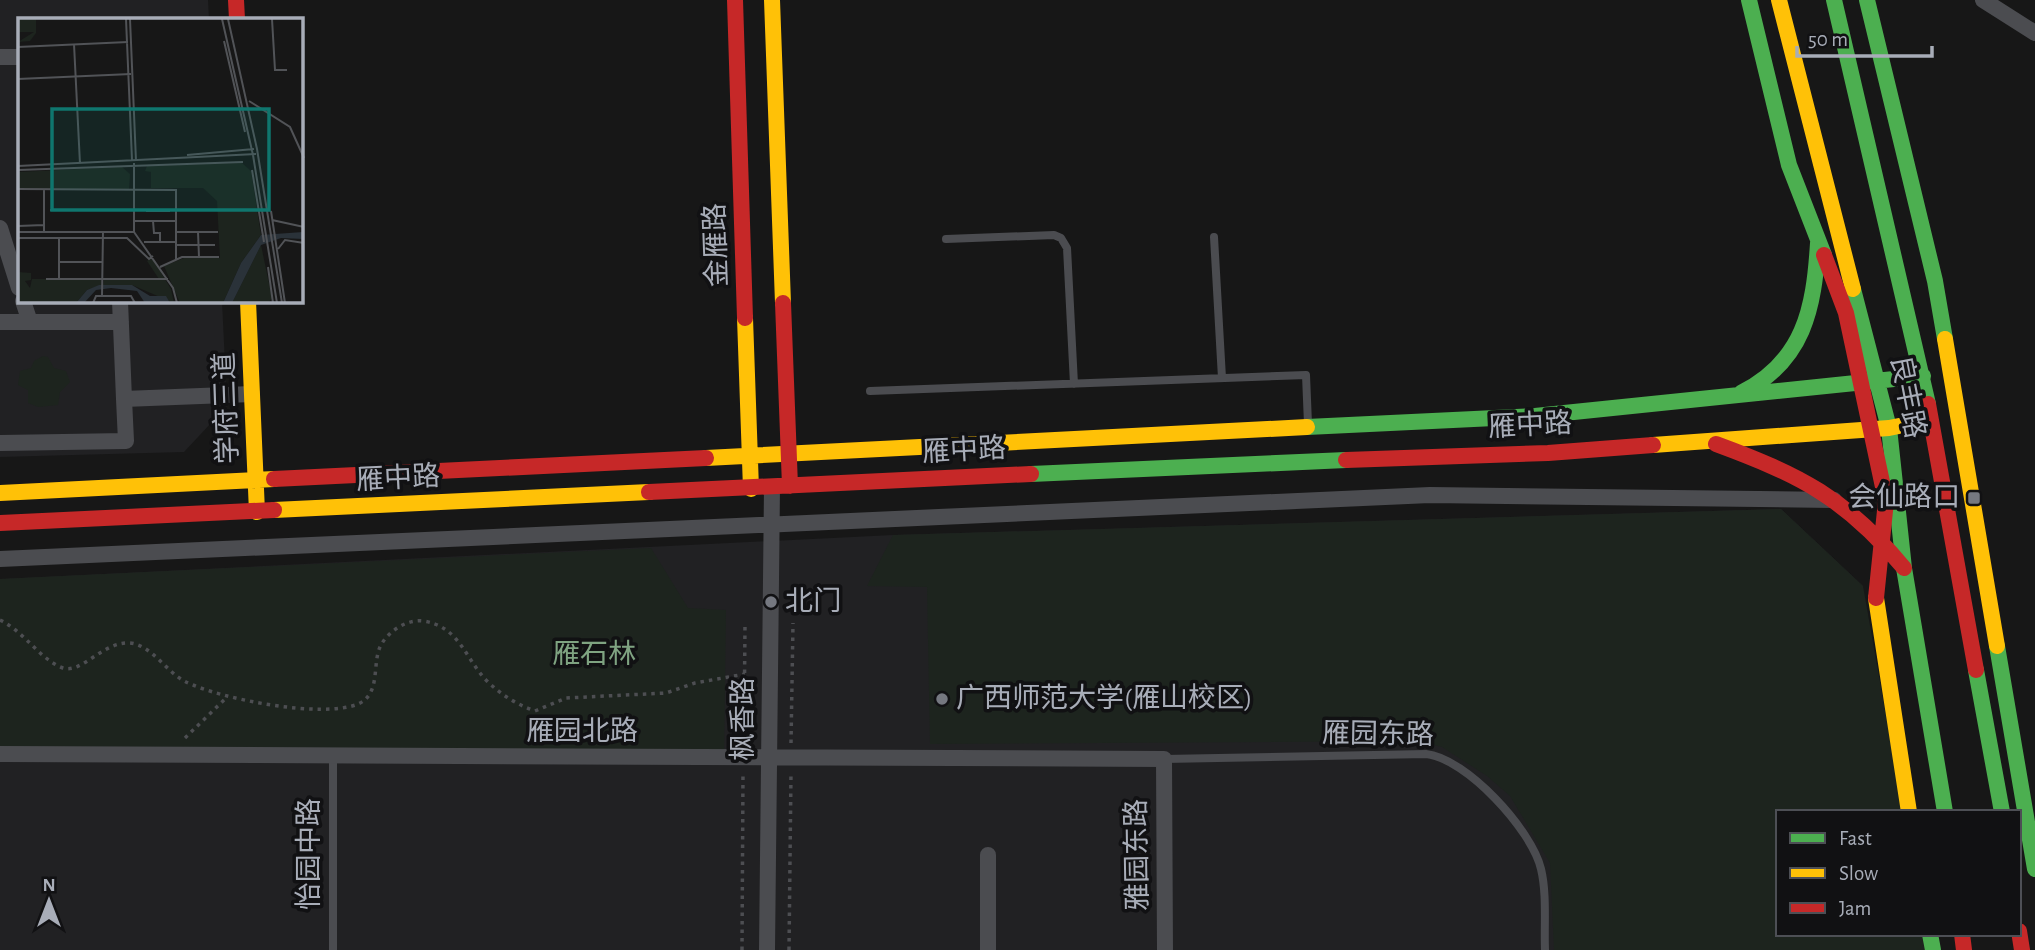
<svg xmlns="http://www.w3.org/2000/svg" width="2035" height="950" font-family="'Alegreya Sans','Noto Sans SC',sans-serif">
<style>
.built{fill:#212123}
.green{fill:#1d241e}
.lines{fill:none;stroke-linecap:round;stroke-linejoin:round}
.path{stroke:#4d4e52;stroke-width:3.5;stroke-dasharray:3.5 5;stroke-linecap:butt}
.lane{stroke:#4b4c50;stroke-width:8}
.street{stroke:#4b4c50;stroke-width:16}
.fast{stroke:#4caf50;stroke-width:16}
.slow{stroke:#ffc107;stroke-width:16}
.jam{stroke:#c62828;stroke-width:16}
.poi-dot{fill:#757880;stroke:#111113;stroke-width:2.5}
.labels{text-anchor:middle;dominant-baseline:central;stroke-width:7;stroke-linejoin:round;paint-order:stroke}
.street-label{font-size:28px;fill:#a8adb8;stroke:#111113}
.poi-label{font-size:28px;fill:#a8adb8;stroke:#111113;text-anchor:start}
.park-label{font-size:28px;fill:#7fa381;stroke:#111113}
.inset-road{fill:none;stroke:#515357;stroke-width:2}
.view{fill:#0f766e;fill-opacity:0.15;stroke:#0f766e;stroke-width:3.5}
.inset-edge{fill:none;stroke:#a8adb8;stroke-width:3.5}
</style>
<rect width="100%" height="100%" fill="#171717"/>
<path class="built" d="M0,0H208L209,19H19V301H222L227,406L184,452L0,457Z
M1781,509L1863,586L1778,812V934L1926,950H0V579L893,535Z"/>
<path class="green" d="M43,356L48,357L54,368L66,371L70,382L60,392L58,405L38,407L28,403V390L18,385L20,371L31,368L34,361Z
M1781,509L1863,586L1903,812H1778V934H1923L1926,950H1554L1550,863L1510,796L1487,776L1442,747L1417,741L930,744L927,587L867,586L893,535Z
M651,548L688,608L726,610L724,759L0,754V579Z"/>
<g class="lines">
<path class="path" d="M0,620C25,632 39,659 63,668C82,674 103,641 130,643C152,645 167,673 186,682C221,699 322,719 358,704C381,694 372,665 380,647C387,632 406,619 423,621C459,626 465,658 486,680C501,695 516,704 535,711L566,698L666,693L695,683L745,674
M185,738L226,698
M744,741L745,624
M791,743L793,623
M742,950L743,773
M789,950L791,772"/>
<path class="lane" d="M1214,237L1222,378
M946,239L1054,235L1061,238L1067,248L1074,384
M870,391L1306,375L1308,424
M1164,759L1426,754C1466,758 1532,830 1541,869C1547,894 1544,924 1545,950
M333,950V758"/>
<path class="street" d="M1983,0L2035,33
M0,57H19
M0,228L19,288
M23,301L30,322
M120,301L124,399L252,394
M0,322H121
M0,443L126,441L124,399
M0,559L1430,495L1834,500
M0,754L1164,759L1165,950
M767,950L772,487
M988,950V855"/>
<path class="fast" d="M1749,0L1789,165L1824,255
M1834,0L1928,404
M1867,0L1935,281L1945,339
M1853,289L1889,428L1904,568L1945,812
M1741,393C1804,361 1814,309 1818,243
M1307,427L1535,416L1923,376
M1031,474L1346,460
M1997,646L2035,869
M1976,670L2002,812
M1930,934L1933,950"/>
<path class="slow" d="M772,0L783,303
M1779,0L1853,289
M248,301L257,512
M745,318L751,489
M1945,339L1997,646
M1653,445L1889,428L1929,420
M706,458L1307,427
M0,493L274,479
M274,510L649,492
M1876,598L1909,812"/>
<path class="jam" d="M236,0L237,19
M735,0L745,318
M1824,255L1846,313L1886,501L1876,598
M783,303L790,486
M1928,404L1976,670
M1716,444C1800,475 1846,498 1904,568
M1346,460L1548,453L1653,445
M274,479L706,458
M649,492L1031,474
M0,523L274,510
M2019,931L2022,950
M1962,934L1964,950"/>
</g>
<g class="poi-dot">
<rect x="1967" y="491" width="14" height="14" rx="3.5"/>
<circle cx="771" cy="602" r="7"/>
<circle cx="942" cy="699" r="7"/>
</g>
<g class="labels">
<g class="street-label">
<text transform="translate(717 245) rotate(-92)">金雁路</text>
<text transform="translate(1907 397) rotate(79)">良丰路</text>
<text transform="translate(227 408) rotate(-92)">学府三道</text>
<text transform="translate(1530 426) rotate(-3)">雁中路</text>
<text transform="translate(964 451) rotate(-3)">雁中路</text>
<text transform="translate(398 479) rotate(-3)">雁中路</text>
<text transform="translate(744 719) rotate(-90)">枫香路</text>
<text x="582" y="732">雁园北路</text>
<text transform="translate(1378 735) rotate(1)">雁园东路</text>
<text transform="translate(310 854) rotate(-90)">怡园中路</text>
<text transform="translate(1138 855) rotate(-91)">雅园东路</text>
</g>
<g class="poi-label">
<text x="1960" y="498" text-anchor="end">会仙路口</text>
<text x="785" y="602">北门</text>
<text x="956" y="699">广西师范大学(雁山校区)</text>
</g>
<g class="park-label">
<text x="594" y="655">雁石林</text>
</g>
</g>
<g transform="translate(18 18)">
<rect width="285" height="285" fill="#171717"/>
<path d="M0,1H18V15L12,23L0,24L16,14H0ZM224,145L233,153L243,217L223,245L205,285H162L146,248L166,240H202L199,183L185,170H133V154L127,153L129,148ZM104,149L112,156L111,172L0,171V154ZM243,227L254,280L250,285H214ZM134,240L153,271L156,285L114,267H85L86,262L141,261L129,243ZM0,254L13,255V262L7,263L12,270L14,261H83V267L69,272L58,285H0Z" fill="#1d241e"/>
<path d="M285,214V221L263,220L243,227L214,285H205L223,245L243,217ZM81,267H114L132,278H148L152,285H127L119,273L93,270L78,272L66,285H58L69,272Z" fill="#2a3239"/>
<path class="inset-road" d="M108,1L114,142M112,1L118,143M204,1L235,137L259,285M210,1L239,131L264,285M254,1L257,52H269M206,23L227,114M56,26L62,146M0,29L110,24M0,61L113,56M231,83L272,109L286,140M169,137L236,131M0,148L238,136M0,152L225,144M234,152L246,224M0,171L158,172V241M32,192H108M128,193H152M253,193L267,285M254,202L286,209M116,203H158M135,203L136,215H142V224M0,208L26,207M0,214H116M26,214V171M116,214L155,270L159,285M116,214V145M158,214H200M180,214L181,239M0,220H109L131,241L135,238M41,220V261M126,224H158M158,227H197M260,231L267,222L286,225M41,244H84M142,249L164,239H201M250,249L255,285M28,261H150M84,278L85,214M75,285L78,278H113L117,285"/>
<path class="view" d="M34,91H251V192H34Z"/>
<rect width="285" height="285" class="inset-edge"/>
</g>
<rect x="1776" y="810" width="245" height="126" fill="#111113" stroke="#4d4f55" stroke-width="2"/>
<rect x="1790" y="833" width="35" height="10" fill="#4caf50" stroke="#4d4f55" stroke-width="2"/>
<text x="1839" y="845" font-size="21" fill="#a8adb8">Fast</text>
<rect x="1790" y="868" width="35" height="10" fill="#ffc107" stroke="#4d4f55" stroke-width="2"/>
<text x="1839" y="880" font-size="21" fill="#a8adb8">Slow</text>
<rect x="1790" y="903" width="35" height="10" fill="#c62828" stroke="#4d4f55" stroke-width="2"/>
<text x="1839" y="915" font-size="21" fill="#a8adb8">Jam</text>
<g transform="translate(49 901)" stroke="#111113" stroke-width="5" paint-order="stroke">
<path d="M0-5L12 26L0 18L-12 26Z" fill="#a8adb8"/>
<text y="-10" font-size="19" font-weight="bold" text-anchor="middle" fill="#a8adb8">N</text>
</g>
<path d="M1797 46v10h135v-10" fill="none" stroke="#a8adb8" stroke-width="3.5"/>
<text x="1808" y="46" font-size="21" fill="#a8adb8" stroke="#111113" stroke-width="5" paint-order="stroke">50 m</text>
</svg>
